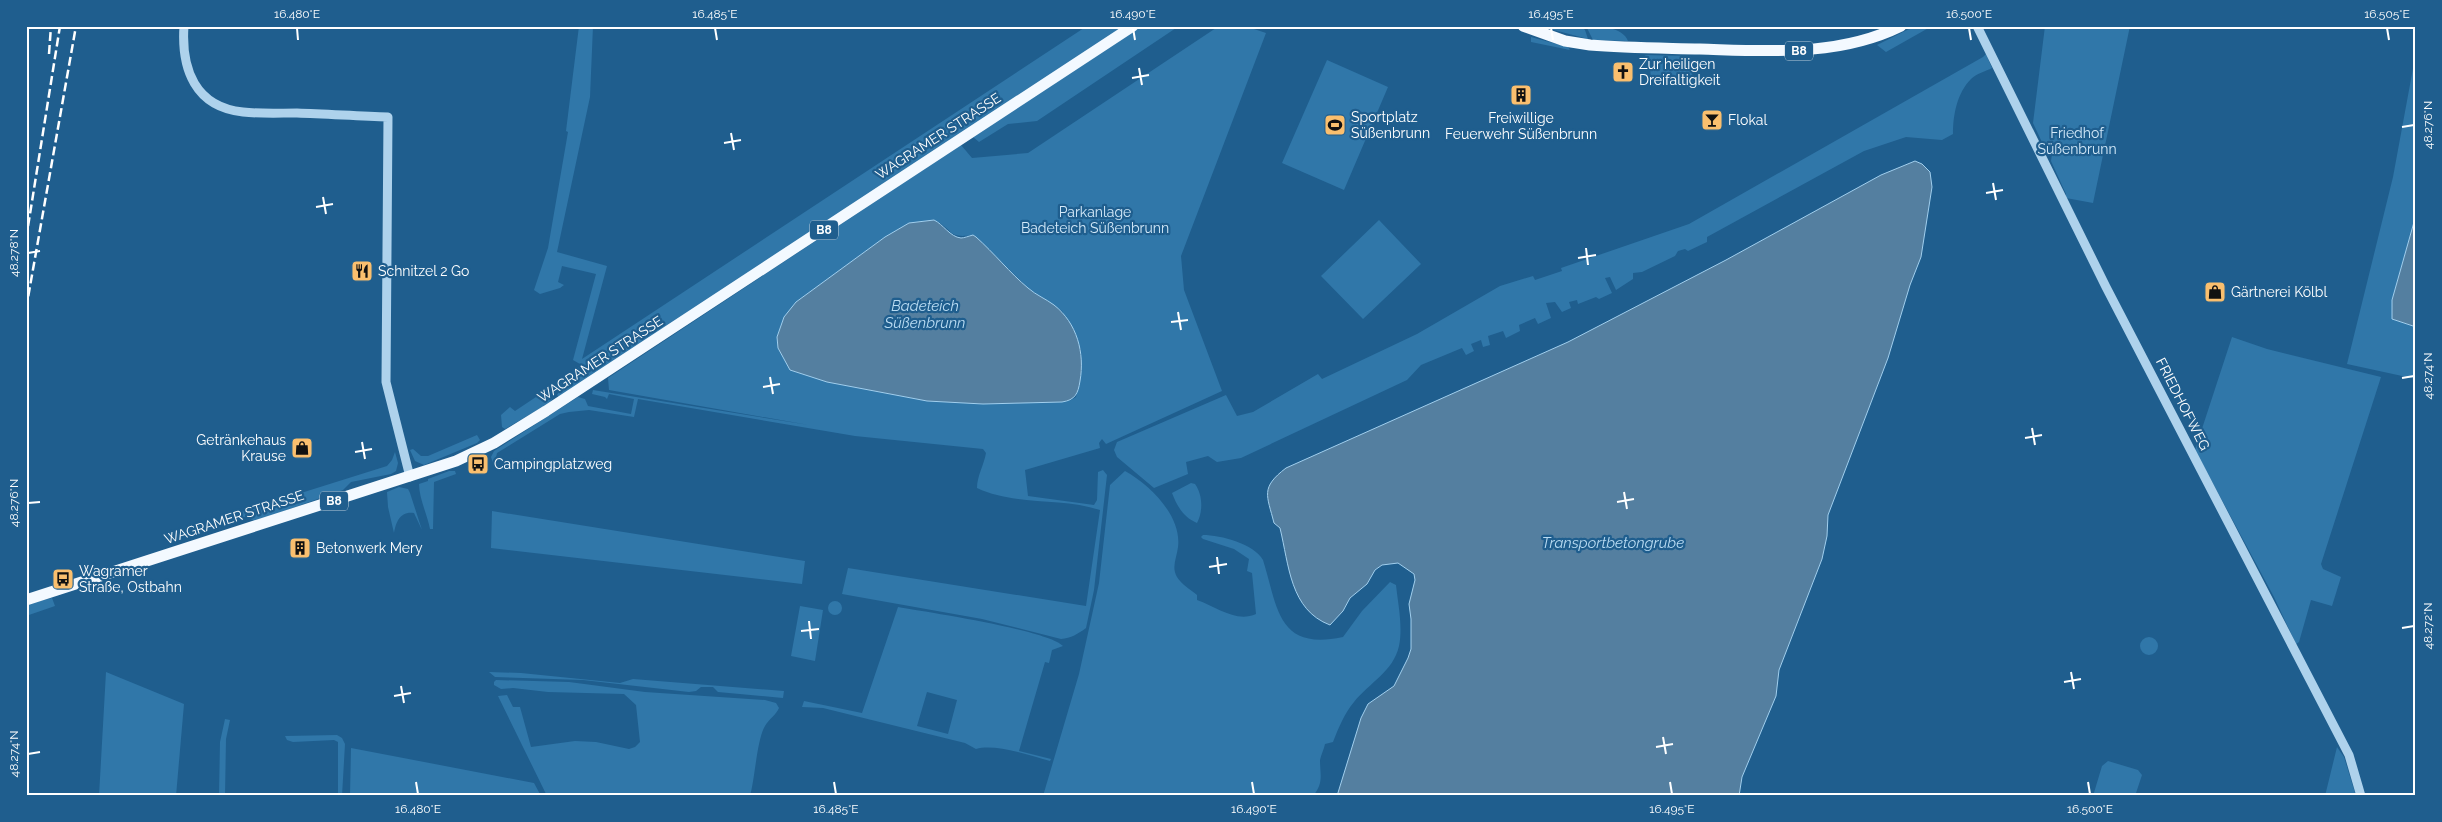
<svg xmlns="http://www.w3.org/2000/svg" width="2442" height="822" font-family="Raleway,sans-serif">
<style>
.green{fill:#3077a9;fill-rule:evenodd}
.water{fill:#547fa0;stroke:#a1cfee}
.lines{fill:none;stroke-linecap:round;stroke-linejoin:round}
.tertiary{stroke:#aed2ec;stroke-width:9}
.primary{stroke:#f3f9ff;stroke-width:11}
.rail{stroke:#fff;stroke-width:2.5;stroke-dasharray:9 4;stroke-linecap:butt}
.ticks{fill:none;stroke:#fff;stroke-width:2}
.labels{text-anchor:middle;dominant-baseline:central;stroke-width:4.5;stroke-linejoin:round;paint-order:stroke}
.shield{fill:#1f5e8e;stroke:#bccfdd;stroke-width:1}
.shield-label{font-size:12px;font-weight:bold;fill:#fff}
.poi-label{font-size:14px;fill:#fff;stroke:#1f5e8e;text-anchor:start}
.park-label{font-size:14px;fill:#d3e9f9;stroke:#1f5e8e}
.street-label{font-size:14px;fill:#fff;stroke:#1f5e8e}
.water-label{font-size:15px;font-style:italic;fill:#badcf3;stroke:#1f5e8e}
.neatline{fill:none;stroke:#fff;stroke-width:2}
.ticks-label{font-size:12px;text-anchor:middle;fill:#fff}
</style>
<rect width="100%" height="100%" fill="#1f5e8e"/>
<path class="green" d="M579,26H593L590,97L557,252L607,266L582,359L1087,26H1125L559,397L557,395L561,389L560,387L555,391L551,402L505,429L502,427L501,415L510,407L515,411L578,369L580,364L573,360L596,274L562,266L558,282L564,285L560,288L540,294L534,290L548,248L568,132L566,131Z
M1142,26H1179L1037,121L1008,124L979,142L973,137Z
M1219,26H1245L1266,33L1181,256L1184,290L1222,391L1106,444L1102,439L1099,443L1100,448L1025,470L1028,496L1094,505L1097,500L1098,472L1103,470L1107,475L1094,590L1086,628C1078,634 1071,638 1061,639L982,619L842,594L848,568L1086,606L1100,510C1060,497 1015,506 977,488C977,476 984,465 986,453L983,449L855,436L638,399L634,417L589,410L569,412L560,414L497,453L494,466L491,457L494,451L578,397L585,399L588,406L631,414L634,399L609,394L607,399L605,397L592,394L593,390L809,425L609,390L608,378L961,145L972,158L1028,153ZM934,220C954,229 946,239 973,235L976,237L1029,289L1062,311L1081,350L1082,369L1076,397L1071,400L1062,402L983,404L927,401L827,382L790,370L778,348L777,337L784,317L796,302L885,237L909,223Z
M1539,26H1581L1585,30L1588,39Z
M1586,26C1599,26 1623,27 1628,41L1593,40Z
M1915,26H1932L1886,52L1877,45Z
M2045,26H2130L2093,203L2066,198V194L2051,161L2052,154L2047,153L2033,123Z
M1531,37L1568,47L1570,50L1531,42Z
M2416,52V215L2392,300V319L2416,327V379L2347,364L2393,177Z
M1986,54L1992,68C1986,71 1976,74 1971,79C1957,93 1953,115 1953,134L1942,140L1906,137L1864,151L1707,237V242L1688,251L1685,249L1678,251L1675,256L1642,272L1633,273V279L1616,290L1610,277L1605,278L1612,293L1599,299L1596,297L1578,304L1577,300L1569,302L1571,308L1562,312L1555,302L1546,303L1551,318L1538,324L1535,318L1519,325L1520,331L1506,338L1503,331L1488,336L1490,345L1483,347L1481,340L1471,344L1474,351L1466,355L1462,348L1421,365L1407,380L1241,458L1217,462L1208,456L1186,462L1188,474L1154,488L1117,457L1114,450L1117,442L1226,395L1237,416L1253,412L1318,374L1322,379L1417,334L1500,286L1533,276L1535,280L1562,271L1561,268L1689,224L1983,57Z
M1645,55L1691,56L1693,83L1648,86C1653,77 1650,63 1645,55Z
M1327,60L1388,87L1344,190L1282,163Z
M1379,220L1421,264L1363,319L1321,276Z
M2232,337L2267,349L2381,377L2321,564L2323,569L2341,577L2332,606L2311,600L2299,642L2296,644L2274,597L2195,450Z
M477,435L480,440L477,443L424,465L415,461L410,450L413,449L421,456H428Z
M395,452L398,463L396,471L391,474L351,482L343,490L256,521L244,517L230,518L228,516L387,466L392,460Z
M449,471H455L456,474L434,482L433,529H430C427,514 419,498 419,484L428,481V479Z
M1125,471C1150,485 1182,516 1178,547C1177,557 1171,567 1177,577C1181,584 1191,590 1197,595V600C1217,607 1236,623 1256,614L1252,573L1247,571L1249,559L1234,549L1203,539L1201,537L1203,535C1221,535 1254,544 1263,560C1278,608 1277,651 1343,637L1362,611L1390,582L1396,585C1398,604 1403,626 1399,646C1393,672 1370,682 1354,702C1344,714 1339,727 1333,742L1325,744C1324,749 1321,755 1320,760C1320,775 1324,783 1313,796H1043L1079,674L1099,583L1110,485Z
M1191,483L1195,484C1203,495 1203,512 1197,523C1183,517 1177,506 1172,493Z
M399,487L408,489L410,493L422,530L414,513C400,511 396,522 394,533L388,507L387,492Z
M492,511L805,561L802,584L491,548Z
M52,598L55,606L26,616V604Z
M828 608a7 7 0 1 1 14 0a7 7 0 1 1-14 0Z
M800,606L823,610L815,661L791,656Z
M898,607C926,612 1048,630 1063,646L1052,650L1049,663L1045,662L1019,751L1051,759L1050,761C1031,756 995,743 976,749L965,743L823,708L802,707L804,701L862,713ZM927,692L957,700L948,734L917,726Z
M2140 646a9 9 0 1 1 18 0a9 9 0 1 1-18 0Z
M106,672L184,704L176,796H99Z
M489,672L521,673L620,683L633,679L784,691L783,698L718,692L713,687H701L696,691L689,692L583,680L495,677Z
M496,680L569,682L645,692L765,700L776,703L779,708C776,715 769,719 765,726C757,739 755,778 750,796H547L498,696L507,695L513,707H520L531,747L575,741L596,742L629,749L635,747L640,742L636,705L624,694L548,692L513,688L501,689L494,685V682Z
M225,719L230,720L226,739L225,796H219L220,742Z
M337,735L342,738L345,744L342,796H338V742L334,740L293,742L287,740L285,736Z
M2337,747L2344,757L2356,796H2325Z
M351,748L534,783L541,796H350Z
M2108,761L2138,770L2142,775L2135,796H2093L2102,766Z"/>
<path class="water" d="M1915,161L1922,164L1930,172L1932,187L1921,257L1910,285L1888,358L1828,515L1827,536L1822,559L1779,670L1776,696L1742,777L1739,796H1337L1361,718L1368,704L1394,686L1408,658L1411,649V619L1409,604L1415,580L1414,574L1398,563L1382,565L1375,570L1367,584L1350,598L1343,611L1330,625C1290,610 1289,565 1280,528L1274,523C1267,495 1260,488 1286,468L1568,342L1726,260L1881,175Z
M2416,215V327L2392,319V300Z
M934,220C943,224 950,237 961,238C964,238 969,236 973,235L976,237C994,253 1010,273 1028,288C1036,295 1046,299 1054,305C1077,323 1085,353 1080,381C1078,394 1075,400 1062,402L983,404L927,401L827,382L790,370L778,348L777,337L784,317L796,302L885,237L909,223Z"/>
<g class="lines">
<path class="tertiary" d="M184,26C181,69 195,107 243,112C261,114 279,113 297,113C327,114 358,116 388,117L386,382L410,477
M1977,26L2106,287L2349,755L2361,796"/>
<path class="primary" d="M1523,26L1565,41L1590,45C1626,48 1663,48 1700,49C1768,51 1838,57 1901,26
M26,600L456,461L494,443L546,411L1133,26"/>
<path class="rail" d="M49,54L51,26
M26,239L60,26
M26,309L76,26"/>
</g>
<path class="ticks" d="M297,28L298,40M715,28L717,40M1133,28L1135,40M1551,28L1553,40M1969,28L1971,40M2387,28L2389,40M1139,68L1142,85M1132,78L1149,75M2402,127L2414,125M731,133L734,150M724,143L741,140M1993,183L1996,200M1986,193L2003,190M323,197L326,214M316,207L333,204M1586,248L1588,265M28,253L40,251M1578,258L1596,255M1178,312L1181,330M1171,322L1188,320M770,377L773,394M2402,378L2414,376M763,387L780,384M2032,428L2035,445M2025,438L2042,435M362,442L365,459M355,452L372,449M1624,492L1627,509M1617,502L1634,499M28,503L40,502M1217,557L1219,574M1209,567L1227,564M809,621L811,639M2402,628L2414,626M801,631L819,629M2071,672L2074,689M2064,682L2081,679M401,686L404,703M394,696L411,693M1663,737L1666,754M1656,747L1673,744M28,754L40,752M416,782L418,794M834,782L836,794M1252,782L1254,794M1670,782L1672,794M2088,782L2090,794"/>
<defs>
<g id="church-square" transform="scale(1.125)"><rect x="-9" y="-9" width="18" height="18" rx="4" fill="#fabf6e" stroke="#1f5e8e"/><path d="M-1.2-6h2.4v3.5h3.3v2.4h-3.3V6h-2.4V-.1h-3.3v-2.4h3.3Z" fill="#111"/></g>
<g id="building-square" transform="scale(1.125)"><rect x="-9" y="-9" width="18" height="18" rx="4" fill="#fabf6e" stroke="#1f5e8e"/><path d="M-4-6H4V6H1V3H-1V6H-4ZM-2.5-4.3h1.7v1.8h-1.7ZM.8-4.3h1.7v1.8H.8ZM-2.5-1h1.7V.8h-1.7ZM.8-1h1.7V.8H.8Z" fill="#111"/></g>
<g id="bar-square" transform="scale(1.125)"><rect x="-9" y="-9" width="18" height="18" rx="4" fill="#fabf6e" stroke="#1f5e8e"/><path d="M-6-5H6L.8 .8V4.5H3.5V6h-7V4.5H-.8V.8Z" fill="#111"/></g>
<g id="stadium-square" transform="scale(1.125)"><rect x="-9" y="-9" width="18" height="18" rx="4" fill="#fabf6e" stroke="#1f5e8e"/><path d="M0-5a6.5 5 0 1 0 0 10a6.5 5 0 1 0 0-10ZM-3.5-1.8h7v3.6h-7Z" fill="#111"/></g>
<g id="restaurant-square" transform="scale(1.125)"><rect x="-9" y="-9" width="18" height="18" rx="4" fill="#fabf6e" stroke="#1f5e8e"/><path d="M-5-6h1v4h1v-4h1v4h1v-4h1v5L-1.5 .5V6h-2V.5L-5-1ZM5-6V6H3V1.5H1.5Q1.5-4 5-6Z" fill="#111"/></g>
<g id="shop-square" transform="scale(1.125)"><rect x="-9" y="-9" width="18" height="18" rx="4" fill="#fabf6e" stroke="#1f5e8e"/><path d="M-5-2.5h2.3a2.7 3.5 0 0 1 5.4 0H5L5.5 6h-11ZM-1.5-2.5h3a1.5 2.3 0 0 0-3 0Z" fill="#111"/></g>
<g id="bus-square" transform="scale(1.125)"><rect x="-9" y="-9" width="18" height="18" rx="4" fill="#fabf6e" stroke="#1f5e8e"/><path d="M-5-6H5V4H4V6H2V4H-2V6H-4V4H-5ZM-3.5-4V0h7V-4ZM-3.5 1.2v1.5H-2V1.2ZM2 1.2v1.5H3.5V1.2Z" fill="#111"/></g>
</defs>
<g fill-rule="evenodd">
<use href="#church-square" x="1623" y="72"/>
<use href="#building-square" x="1521" y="95"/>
<use href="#bar-square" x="1712" y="120"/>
<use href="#stadium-square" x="1335" y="125"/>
<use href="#restaurant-square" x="362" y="271"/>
<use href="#shop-square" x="2215" y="292"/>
<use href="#shop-square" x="302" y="448"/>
<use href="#bus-square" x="478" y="464"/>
<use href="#building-square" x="300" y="548"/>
<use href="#bus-square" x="63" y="579"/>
</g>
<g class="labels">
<g class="shield">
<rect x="1785" y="41.5" width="28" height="19" rx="4"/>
<rect x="810" y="220.5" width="28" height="19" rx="4"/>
<rect x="320" y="491.5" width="28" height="19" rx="4"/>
</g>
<g class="shield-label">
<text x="1799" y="51">B8</text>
<text x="824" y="230">B8</text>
<text x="334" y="501">B8</text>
</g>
<g class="poi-label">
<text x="1639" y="64">Zur heiligen<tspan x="1639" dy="16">Dreifaltigkeit</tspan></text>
<text x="1351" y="117">Sportplatz<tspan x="1351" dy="16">Süßenbrunn</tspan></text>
<text x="1521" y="118" text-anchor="middle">Freiwillige<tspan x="1521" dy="16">Feuerwehr Süßenbrunn</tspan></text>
<text x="1728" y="120">Flokal</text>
<text x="378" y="271">Schnitzel 2 Go</text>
<text x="2231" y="292">Gärtnerei Kölbl</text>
<text x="286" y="440" text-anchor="end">Getränkehaus<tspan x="286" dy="16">Krause</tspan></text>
<text x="494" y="464">Campingplatzweg</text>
<text x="316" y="548">Betonwerk Mery</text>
<text x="79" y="571">Wagramer<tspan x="79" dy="16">Straße, Ostbahn</tspan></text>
</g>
<g class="park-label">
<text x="2077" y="133">Friedhof<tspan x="2077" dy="16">Süßenbrunn</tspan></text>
<text x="1095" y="212">Parkanlage<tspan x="1095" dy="16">Badeteich Süßenbrunn</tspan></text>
</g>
<g class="street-label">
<text transform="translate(938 136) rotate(-33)">WAGRAMER STRASSE</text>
<text transform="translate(600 359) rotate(-33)">WAGRAMER STRASSE</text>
<text transform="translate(2183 404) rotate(63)">FRIEDHOFWEG</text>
<text transform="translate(234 517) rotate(-18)">WAGRAMER STRASSE</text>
</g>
<g class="water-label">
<text x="925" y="306">Badeteich<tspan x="925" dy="17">Süßenbrunn</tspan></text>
<text x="1613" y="543">Transportbetongrube</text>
</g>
</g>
<rect width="2442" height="822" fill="none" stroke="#1f5e8e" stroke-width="55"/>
<rect x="28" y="28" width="2386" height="766" class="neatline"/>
<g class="ticks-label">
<text x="297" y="18">16.480°E</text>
<text x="715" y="18">16.485°E</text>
<text x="1133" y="18">16.490°E</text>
<text x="1551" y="18">16.495°E</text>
<text x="1969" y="18">16.500°E</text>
<text x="2387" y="18">16.505°E</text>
<text transform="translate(2428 125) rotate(-90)" y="4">48.276°N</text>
<text transform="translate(14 253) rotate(-90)" y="4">48.278°N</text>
<text transform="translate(2428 376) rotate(-90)" y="4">48.274°N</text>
<text transform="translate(14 503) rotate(-90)" y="4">48.276°N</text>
<text transform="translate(2428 626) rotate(-90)" y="4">48.272°N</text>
<text transform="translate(14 754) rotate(-90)" y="4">48.274°N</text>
<text x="418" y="813">16.480°E</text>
<text x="836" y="813">16.485°E</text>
<text x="1254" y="813">16.490°E</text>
<text x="1672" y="813">16.495°E</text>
<text x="2090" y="813">16.500°E</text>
</g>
</svg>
